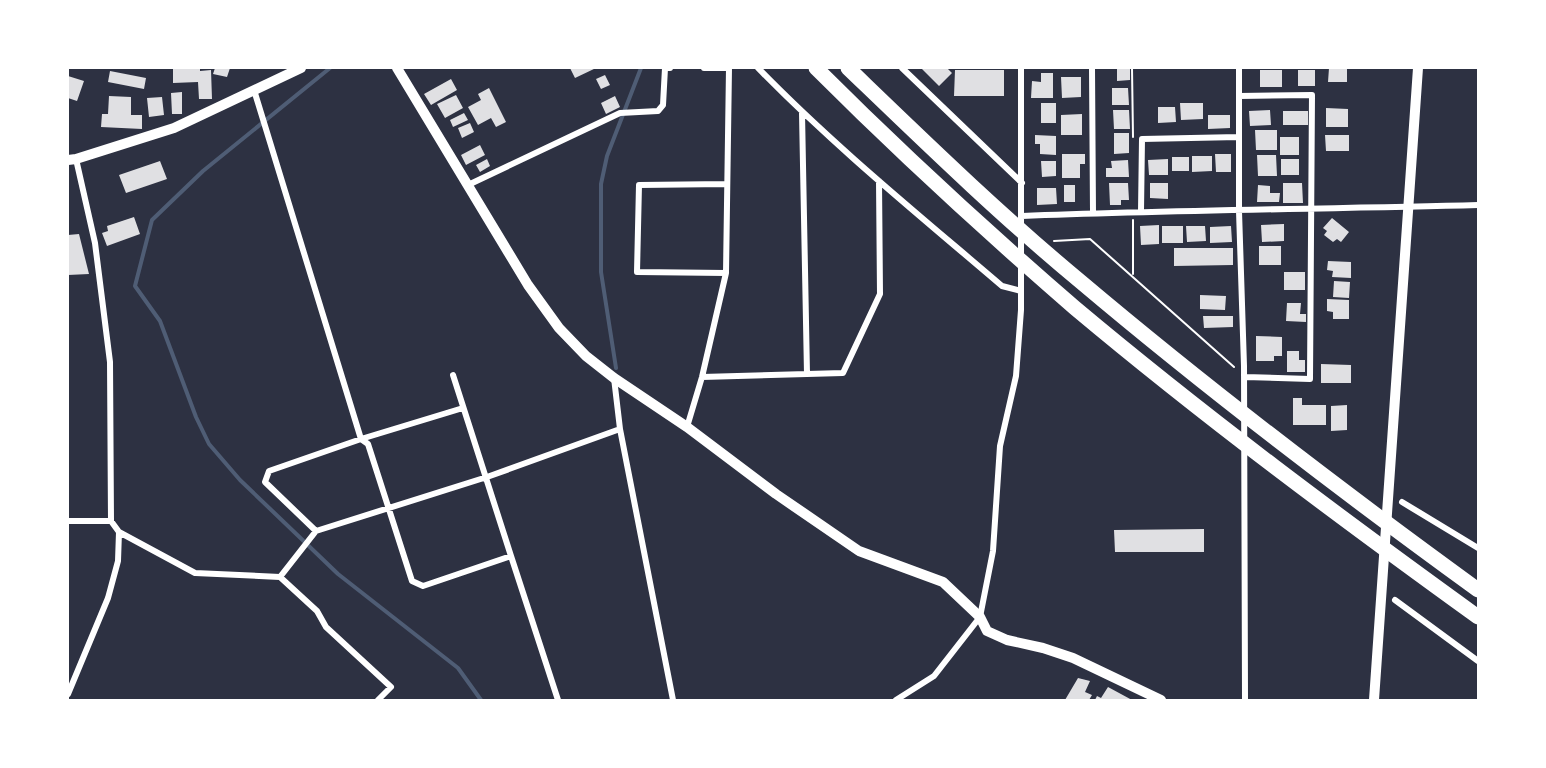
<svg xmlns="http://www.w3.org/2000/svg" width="1546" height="768" font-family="'DM Sans',sans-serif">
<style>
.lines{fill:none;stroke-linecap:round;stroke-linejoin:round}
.stream{stroke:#4f5d75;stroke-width:4}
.building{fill:#e0e0e3}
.path{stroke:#fff;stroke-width:2}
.minor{stroke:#fff;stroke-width:6}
.tertiary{stroke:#fff;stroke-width:10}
.motorway{stroke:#fff;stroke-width:15}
</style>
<rect width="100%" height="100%" fill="#2d3142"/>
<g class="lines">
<path class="stream" d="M330,68L203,171L152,220L135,286L160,321L196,417L209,444L240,480L338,574L458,668L481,700
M616,368L601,272V184L607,156L641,68"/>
</g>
<path class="building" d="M173,68H200V71L211,70L212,99H199L198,82L173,83Z
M215,68H230L227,77L213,74Z
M570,68H596L575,78Z
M921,68H947L952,73L939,86Z
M1117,68H1130V80L1117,81Z
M1329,68H1347V82H1328Z
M955,70H1004V96H954Z
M1260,70H1282V87H1260Z
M1298,70H1315V86H1298Z
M110,71L146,78L144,89L108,82Z
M1041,73H1053V98H1031L1032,81L1041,82Z
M605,75L610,85L601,89L596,79Z
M68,76L84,81L77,101L68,98Z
M1061,77H1081V97L1062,98Z
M451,79L457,90L431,105L424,94Z
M489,88L506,122L496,127L491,118L478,125L468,107L481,100L478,94Z
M1112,88H1128L1129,105H1112Z
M182,92V114H172L171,93Z
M456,95L463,108L445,118L437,104Z
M109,96L131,97V115H142V129L101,127L102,114H108Z
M615,96L620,107L606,114L601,103Z
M162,97L164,115L149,117L147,98Z
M1041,103H1056V123H1041Z
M1180,103H1203V119L1181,120Z
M1158,107H1175L1176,122L1158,123Z
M1326,108L1348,109V127H1326Z
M1113,110H1129L1130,129H1114Z
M1270,110L1271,125L1250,126L1249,111Z
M1283,111H1308V125H1283Z
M464,113L468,120L453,127L450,120Z
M1082,114V135H1061V115Z
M1208,115H1230V128L1208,129Z
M470,123L474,132L462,138L458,128Z
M1255,130H1277V150H1256Z
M1114,133H1129V153L1114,154Z
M1035,135L1056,136V155L1040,154V144H1035Z
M1325,135H1349V151H1326Z
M1280,137H1299V155H1280Z
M480,145L485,155L466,165L461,155Z
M1062,154H1085V164H1080V178H1062Z
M1215,154H1231V172H1216Z
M1257,155H1276L1277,176H1258Z
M1192,156H1212V171L1192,172Z
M1172,157H1189V171H1172Z
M487,159L490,166L480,172L476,165Z
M1168,159V175H1149L1148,160Z
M1281,159H1299V175H1281Z
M1128,160L1129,177H1106V168H1112L1111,161Z
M160,161L167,179L126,193L119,175Z
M1041,161H1056V176L1042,177Z
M1109,183H1128L1129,200H1121V205H1110Z
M1150,183H1168V199L1150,198Z
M1283,183H1302L1303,203H1283Z
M1064,185H1075V202H1064Z
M1258,185L1270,186V193H1280L1279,202H1257Z
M1037,188H1056L1057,204L1037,205Z
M134,217L140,234L107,246L102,233L108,231L107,226Z
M1332,218L1349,232L1341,242L1337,239L1333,242L1324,235L1327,231L1323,228Z
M1284,224V241L1262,242L1261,225Z
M1159,225V244L1141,245L1140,226Z
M1162,226H1183V243H1162Z
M1186,226H1205L1206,241L1187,242Z
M1231,226L1232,242L1210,243V227Z
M79,234L89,274L68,275V235Z
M1259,246H1281V265H1259Z
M1174,248H1233V265L1174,266Z
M1328,261L1351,262V278L1332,277L1333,271L1327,270Z
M1284,272H1305V290H1284Z
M1334,281L1350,282L1349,298L1333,297Z
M1200,295L1226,296L1225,310L1200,309Z
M1327,299L1349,300V319H1333V312L1327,311Z
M1287,303H1301L1300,314H1306V322L1286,321Z
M1203,316H1233V327L1204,328Z
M1256,336L1282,337V356H1274V361H1256Z
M1287,351H1299V360H1305V372H1287Z
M1321,364L1351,365V383H1321Z
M1293,398H1302V405H1326V425H1293Z
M1347,405V430L1331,431V406Z
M1204,529V552H1115L1114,530Z
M1078,678L1090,681L1085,692L1092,695L1089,700H1065Z
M1108,687L1132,700H1095L1097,696L1101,698Z"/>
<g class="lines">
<path class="path" d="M1132,68L1133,137
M1054,241L1090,239L1234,367
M1133,274V220"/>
<path class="minor" d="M704,68H729
M758,68C834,146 919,215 1002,286L1021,291
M902,68L1022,183
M1092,68L1093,213
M1239,68V211L1244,366L1245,700
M254,90L361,439L368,444L412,581L423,586L511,556L558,700
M1239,96L1312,95L1310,379L1245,377
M802,113L807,374
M468,185L620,113L658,111L663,105L665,68H670
M1141,211L1142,139L1239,137
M1022,216C1174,210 1326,209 1478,205
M726,273L637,272L639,185L727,184
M453,375L511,556
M702,377L843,373L880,294L879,181
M614,378L620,429L673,700
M687,427L702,377L726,273L729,68
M1402,502L1478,548
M68,521H111
M316,531L265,482L269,471L361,439L463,408
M119,532L195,573L280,577L317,611L326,627L391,687L378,700
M280,577L316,531L487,477L620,429
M1395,600L1478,661
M68,694L108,598L118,561L119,532L111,521L110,362L95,243L76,159
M896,700L934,676L980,617L993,551L1000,446L1016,376L1021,310V68"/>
<path class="tertiary" d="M397,68L528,285L559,328L586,356L614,378L687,427L776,494L859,551L943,582L980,617L987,631L1007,640L1043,648L1073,658L1161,700
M68,160L76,159L174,128L301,68
M1374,700L1418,68"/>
<path class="motorway" d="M816,68C899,151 986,231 1075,308C1205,417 1341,518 1478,617
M848,68C924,141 1000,215 1081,282C1209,390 1343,492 1478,590"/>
</g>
<rect width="1546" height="768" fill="none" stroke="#ffffff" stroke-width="138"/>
</svg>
